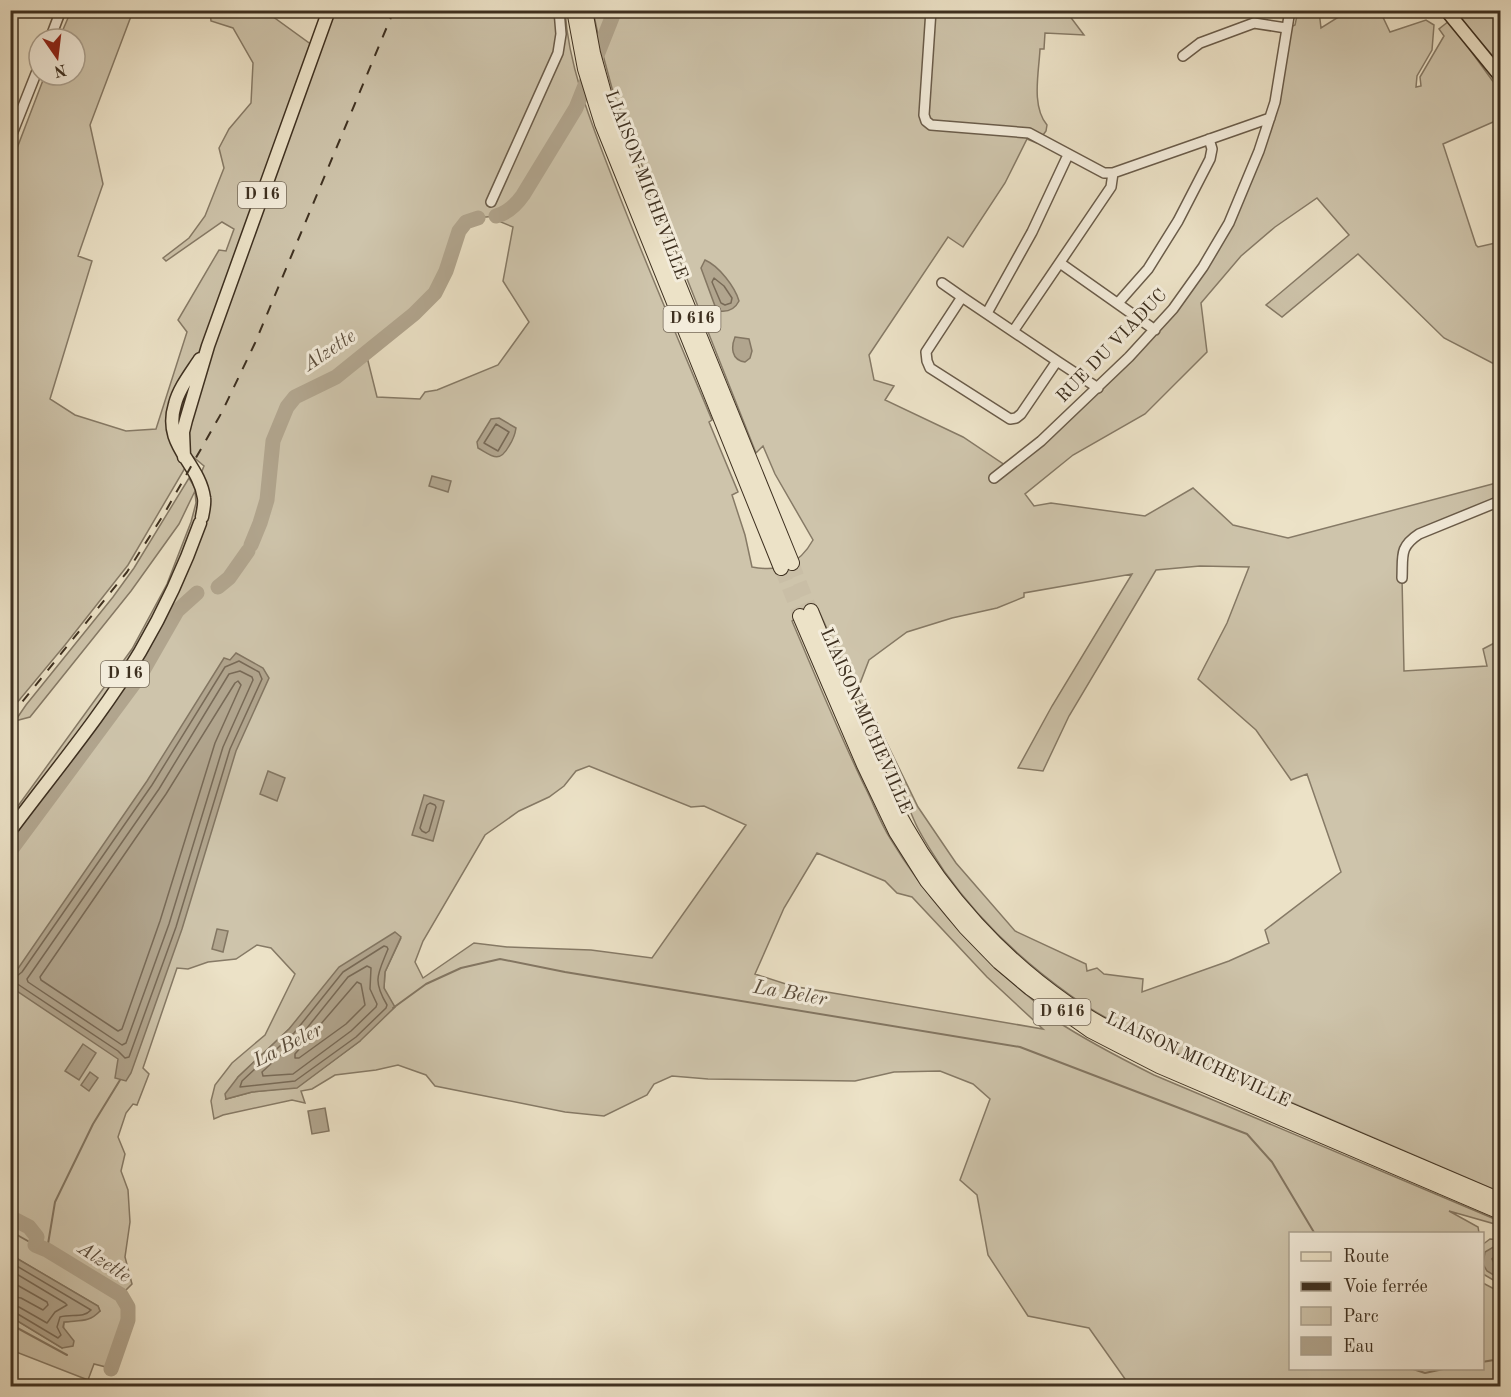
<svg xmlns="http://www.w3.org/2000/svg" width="1511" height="1397" font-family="'Old Standard TT',serif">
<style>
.green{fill:#cec4ab;stroke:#867a66;stroke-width:1.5;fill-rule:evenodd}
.water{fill:#b1a58e;stroke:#837662;stroke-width:1.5}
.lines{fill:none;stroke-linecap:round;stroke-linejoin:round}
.shore{stroke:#786a57;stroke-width:1.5}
.stream{stroke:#837662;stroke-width:2}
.river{stroke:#b1a58e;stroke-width:15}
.highway-tunnel{stroke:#c9bea6;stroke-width:14;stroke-dasharray:14 7;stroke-linecap:butt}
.minor-casing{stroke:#6a5c4a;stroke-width:12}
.major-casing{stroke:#3e3020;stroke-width:15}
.highway-casing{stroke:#3e3020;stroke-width:16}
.minor{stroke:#f3ecdb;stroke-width:9}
.major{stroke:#ece2c7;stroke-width:12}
.highway{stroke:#ece2c7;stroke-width:14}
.rail{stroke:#3e3020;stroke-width:2;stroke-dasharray:10 10;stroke-linecap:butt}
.labels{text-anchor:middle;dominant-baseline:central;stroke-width:6;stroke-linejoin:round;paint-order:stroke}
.shield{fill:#f3ecdb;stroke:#746858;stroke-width:1.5}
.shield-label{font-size:16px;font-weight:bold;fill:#3e3020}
.street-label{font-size:18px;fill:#3e3020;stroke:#f3ecdb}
.water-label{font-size:20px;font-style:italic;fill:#5b4d3c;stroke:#f3ecdb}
</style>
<rect width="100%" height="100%" fill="#ece2c7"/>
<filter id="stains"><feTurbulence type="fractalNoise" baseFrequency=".00333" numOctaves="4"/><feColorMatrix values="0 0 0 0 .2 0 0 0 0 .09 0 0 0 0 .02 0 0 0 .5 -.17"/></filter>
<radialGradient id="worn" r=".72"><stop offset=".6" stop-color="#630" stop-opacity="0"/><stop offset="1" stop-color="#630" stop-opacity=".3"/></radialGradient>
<path class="green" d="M71,11H133L90,125L103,184L78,256L92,261L50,399L75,415L126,431L156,429L187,332L178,320L219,250L226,251L234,229L222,222L166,261L163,258L189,238L205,216L224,168L219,148L229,129L251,103L253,63L233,28L211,21L210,11H265L319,50L335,11H565C569,70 593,127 614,182C645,262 679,341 712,420L709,422L738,492L732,495L745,535L752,567C780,572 799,565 813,540L775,474L763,446L756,453L613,92L600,44L593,11H1066L1084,35L1045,33L1044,49H1040C1039,72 1031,106 1047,125L1046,131L1037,143L1027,139L1005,183L963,247L948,237L869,355L874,380L894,386L885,400L963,437L1008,467L1155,330L1229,223L1270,118L1286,29L1295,25L1298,11H1319L1321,28L1348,11H1380L1390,32L1426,20L1434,25L1432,50L1417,76L1416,87L1421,86L1420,77L1444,36L1439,29L1449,21L1500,91L1499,103L1500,119L1443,144L1476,245L1478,247L1500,242V367L1444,338L1358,254L1282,317L1266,305L1349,235L1317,198L1275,227L1241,256L1201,303L1207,352L1145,414L1073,455L1025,494L1034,506L1051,503L1145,516L1193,488L1233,525L1288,538L1500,482V501L1407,542L1402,578L1404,671L1487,666L1483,649L1500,640V1192L1174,1052C1139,1035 1102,1018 1070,995C1022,961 978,919 944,871C934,855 921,837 914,820C904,797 898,779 885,758L818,609L806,612L792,621C816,677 839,734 866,789C874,805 880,822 890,838C933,909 989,968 1056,1018L1055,1020C1087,1041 1120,1058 1154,1075L1497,1220L1495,1224L1449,1211L1478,1227L1479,1233L1290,1234V1368H1482L1483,1283L1500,1292V1386H1130L1089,1328L1028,1316L988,1255L977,1195L960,1180L990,1099L973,1084L940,1071L894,1072L855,1081L708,1079L672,1076L654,1084L647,1095L604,1116L565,1112L435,1086L426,1075L398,1065L376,1070L335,1075L312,1089L301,1091L305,1103L292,1100L223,1115L214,1119L211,1101L215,1085L232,1063L265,1035L295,974L271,948L257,945L236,959L208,962L188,969L177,968L143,1068L149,1074L137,1105L133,1104L126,1113L118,1137L125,1154L121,1171L128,1190L130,1222L125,1257L132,1284L121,1295L126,1315L106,1367L94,1364L88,1380L11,1350V1317L62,1348L64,1322L72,1321L100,1311L98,1306L11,1255L10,817L132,649L167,584L191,522L196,503L195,491L179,524L131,591L30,717L15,721L26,705L113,597L134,568L189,478L195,488L204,466L192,456L128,565L65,645L11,710V164L45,75H75V39H59ZM495,216L496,220L513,227L503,281L529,322L498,365L437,390L425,392L420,399L377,397L366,353C388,335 418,316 435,292C448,273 451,237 465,224C472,217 485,217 495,216ZM1200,566L1249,567L1227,623L1198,679L1256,730L1291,780L1307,774L1341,872L1265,930L1269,943L1229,961L1142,992L1143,979L1104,974L1097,968L1087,971L1086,964L1015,931L956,863L918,807L859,686L869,660L907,632L952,618L997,608L1024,597V593L1132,574L1052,706L1018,768L1043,771L1069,716L1156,570ZM589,766L691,807L704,806L746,825L652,958L591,950L507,947L474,943L423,978L415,962L423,941L485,835L519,811L549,797L564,786L576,771ZM817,853L885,881L897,893L912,897L987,977L1043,1029L792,986L755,974L784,908ZM401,938L385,972L384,988L360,1041L297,1087L252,1092L226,1099L238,1077L289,1029Z
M1459,11H1500V65L1459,16Z
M1490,1239L1500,1240V1284L1483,1274L1482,1245Z"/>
<path class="water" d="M705,260C719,266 735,287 739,301C735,309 729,312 720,311L715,306L701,268Z
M735,337L749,339L752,351L750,358L745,362C731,360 731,347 735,337Z
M499,418L516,428C515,435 513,440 509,446C499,464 492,456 478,448L477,442L491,419Z
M432,476L451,481L448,492L429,486Z
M236,653L263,668L269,678L236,751L182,929L131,1073L126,1081L115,1078L118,1059L11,987V971L13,968L17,970L147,781L224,658L230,660Z
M268,771L285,778L277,801L260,794Z
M424,795L444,801L433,841L412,835Z
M217,929L228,931L223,952L212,949Z
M395,932L401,937L385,972L384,988L395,1007L360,1041L297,1088L252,1092L226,1099L225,1094L238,1077L289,1029L339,967Z
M83,1044L96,1053L79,1080L65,1071Z
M90,1072L98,1078L89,1091L81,1085Z
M325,1108L329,1131L312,1134L308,1111Z
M1495,1246L1500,1248V1257L1495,1256L1492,1259L1495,1265L1500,1268V1279L1487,1271L1483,1264L1485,1252Z
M11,1255L98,1306L100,1311C89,1323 79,1320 64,1322L63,1327L74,1341L73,1346L62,1348L11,1317Z"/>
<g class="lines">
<path class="shore" d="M714,278L724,286L732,298L731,303L725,305L721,303L712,282Z
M496,424L509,432L498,451L484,443Z
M240,671L252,677L253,680L223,747L169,924L126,1043L122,1045L28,982L27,979L159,789L229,674Z
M238,681L241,685L215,743L160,921L122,1029L118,1031L41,980L40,977L166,794L235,683Z
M430,803L435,805L436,807L429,831L426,833L422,831L420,828L427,805Z
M384,946L387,947L388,949C378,974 372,980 387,1005L386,1008L356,1037L295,1081L240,1087L242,1081L294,1033L343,972Z
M367,966L371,968L370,989L377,1004L376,1007L351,1031L293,1074L263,1076L262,1072L299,1038L348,977Z
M10,974L17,976L22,972L152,785L225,667L239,661L259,672L262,679L230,749L176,927L129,1057L125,1058L118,1051L16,983L10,982
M357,982L361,984L365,1005L346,1024L299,1058H295V1054Z
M10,1262L91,1310C83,1319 71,1313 60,1317L57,1327L61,1335L58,1338L16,1313H10
M10,1270L65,1303L67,1305L55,1312L47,1323L19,1307L10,1305
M10,1281L47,1302L48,1305L43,1310L21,1298L10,1296"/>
<path class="stream" d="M393,1008L426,984L461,968L500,959L565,972L1020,1047L1247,1134L1272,1162L1315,1234
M10,1231L35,1245
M47,1250L55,1202L93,1124L120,1080
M10,1324L67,1355
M1482,1362L1500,1359
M1410,1368L1425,1373L1448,1368"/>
<path class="river" d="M496,216C508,213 516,205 523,195L576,108L615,10
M251,545L260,523L267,500L273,441L287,407L295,397L336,377L414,314L435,293L446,271L459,231L466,222L478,218
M218,587L229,578L248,551
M10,851L141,674L177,611L197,593
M10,1217L29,1227L37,1237L35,1245L47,1250L121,1295L128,1307V1320L111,1369"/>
<path class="highway-tunnel" d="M792,563L811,611
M781,568L800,616"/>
<g class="minor-casing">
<path id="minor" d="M931,10L924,115L926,121L931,125L1029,133L1104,173H1113L1270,118
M50,39L61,10
M1183,56L1200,43L1254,23L1286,28
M10,139L39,66
M491,202L558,53L561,34L559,10
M1060,263L1155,330
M942,283L962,297
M962,297L1057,361L1021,414L1016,418L1010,419L930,368L927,361L926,352Z
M1118,303L1148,269L1178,221L1210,159L1212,149L1209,139
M987,313L1032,232L1068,155
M1014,330L1111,187L1113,173
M1057,361L1098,388
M994,478L1041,441L1129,357L1173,309L1203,267L1229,223L1259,151L1275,102L1290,10
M1402,578C1403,556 1399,547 1419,534L1500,501"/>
</g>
<g class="major-casing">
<path id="major" d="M1446,10L1500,76
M200,359C191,373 179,388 175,404C162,446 199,462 204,498C205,504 203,511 202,517
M184,457L183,432L186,420L208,346L329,10
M10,831C54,772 102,715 140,652C164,611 184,568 200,523"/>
</g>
<g class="highway-casing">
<path id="highway" d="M574,10L585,69L602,124L781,568
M585,10L593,53L611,118L792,563
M811,611C840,681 868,761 906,827C945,896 1002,958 1067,1003C1100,1026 1138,1044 1174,1061L1500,1200
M800,616L864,765L896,832L927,881L965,927L999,962L1030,988L1091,1031L1159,1066L1500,1212"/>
</g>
<use href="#minor" class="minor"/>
<use href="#major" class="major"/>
<use href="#highway" class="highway"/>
<path class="rail" d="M10,717L127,572L164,514L222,412L255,343L394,10"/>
</g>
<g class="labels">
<g class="shield">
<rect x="238" y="182" width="48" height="26" rx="4.5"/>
<rect x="663.5" y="306" width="57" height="26" rx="4.5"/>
<rect x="101" y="661" width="48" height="26" rx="4.5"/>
<rect x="1033.5" y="999" width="57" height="26" rx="4.5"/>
</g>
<g class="shield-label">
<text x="262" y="195">D 16</text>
<text x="692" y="319">D 616</text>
<text x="125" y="674">D 16</text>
<text x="1062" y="1012">D 616</text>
</g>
<g class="street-label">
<text transform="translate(646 185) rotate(69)">LIAISON MICHEVILLE</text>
<text transform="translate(1112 346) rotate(-46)">RUE DU VIADUC</text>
<text transform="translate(866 721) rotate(66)">LIAISON MICHEVILLE</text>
<text transform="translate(1198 1060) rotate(25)">LIAISON MICHEVILLE</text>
</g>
<g class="water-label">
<text transform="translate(330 351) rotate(-34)">Alzette</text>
<text transform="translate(790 994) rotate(10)">La Beler</text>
<text transform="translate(288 1046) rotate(-27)">La Beler</text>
<text transform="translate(104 1263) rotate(33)">Alzette</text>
</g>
</g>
<rect width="1511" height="1397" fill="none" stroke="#ece2c7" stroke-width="36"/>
<rect x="12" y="12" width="1487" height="1373" fill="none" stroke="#3e3020" stroke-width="3"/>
<rect x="18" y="18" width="1475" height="1361" fill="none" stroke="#3e3020" stroke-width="1.5"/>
<rect x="1289" y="1232" width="195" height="138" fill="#f3ecdb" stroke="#aba190" stroke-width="1.5"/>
<rect x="1301" y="1252" width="30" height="9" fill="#ece2c7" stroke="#aba190" stroke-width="1.5"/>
<text x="1343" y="1262" font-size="18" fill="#3e3020">Route</text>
<rect x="1301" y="1282" width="30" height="9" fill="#3e3020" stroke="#aba190" stroke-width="1.5"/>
<text x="1343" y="1292" font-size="18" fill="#3e3020">Voie ferrée</text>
<rect x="1301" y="1307" width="30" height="18" fill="#cec4ab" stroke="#aba190" stroke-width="1.5"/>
<text x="1343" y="1322" font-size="18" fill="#3e3020">Parc</text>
<rect x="1301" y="1337" width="30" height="18" fill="#b1a58e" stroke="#aba190" stroke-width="1.5"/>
<text x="1343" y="1352" font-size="18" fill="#3e3020">Eau</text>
<g transform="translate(57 57) rotate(166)"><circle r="28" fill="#f3ecdb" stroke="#aba190" stroke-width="1.5"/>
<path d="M0-4.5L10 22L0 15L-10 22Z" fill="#8f2418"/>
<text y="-9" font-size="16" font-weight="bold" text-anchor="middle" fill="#3e3020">N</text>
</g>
<rect width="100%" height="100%" filter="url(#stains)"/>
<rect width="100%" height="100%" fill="url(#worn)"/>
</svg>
